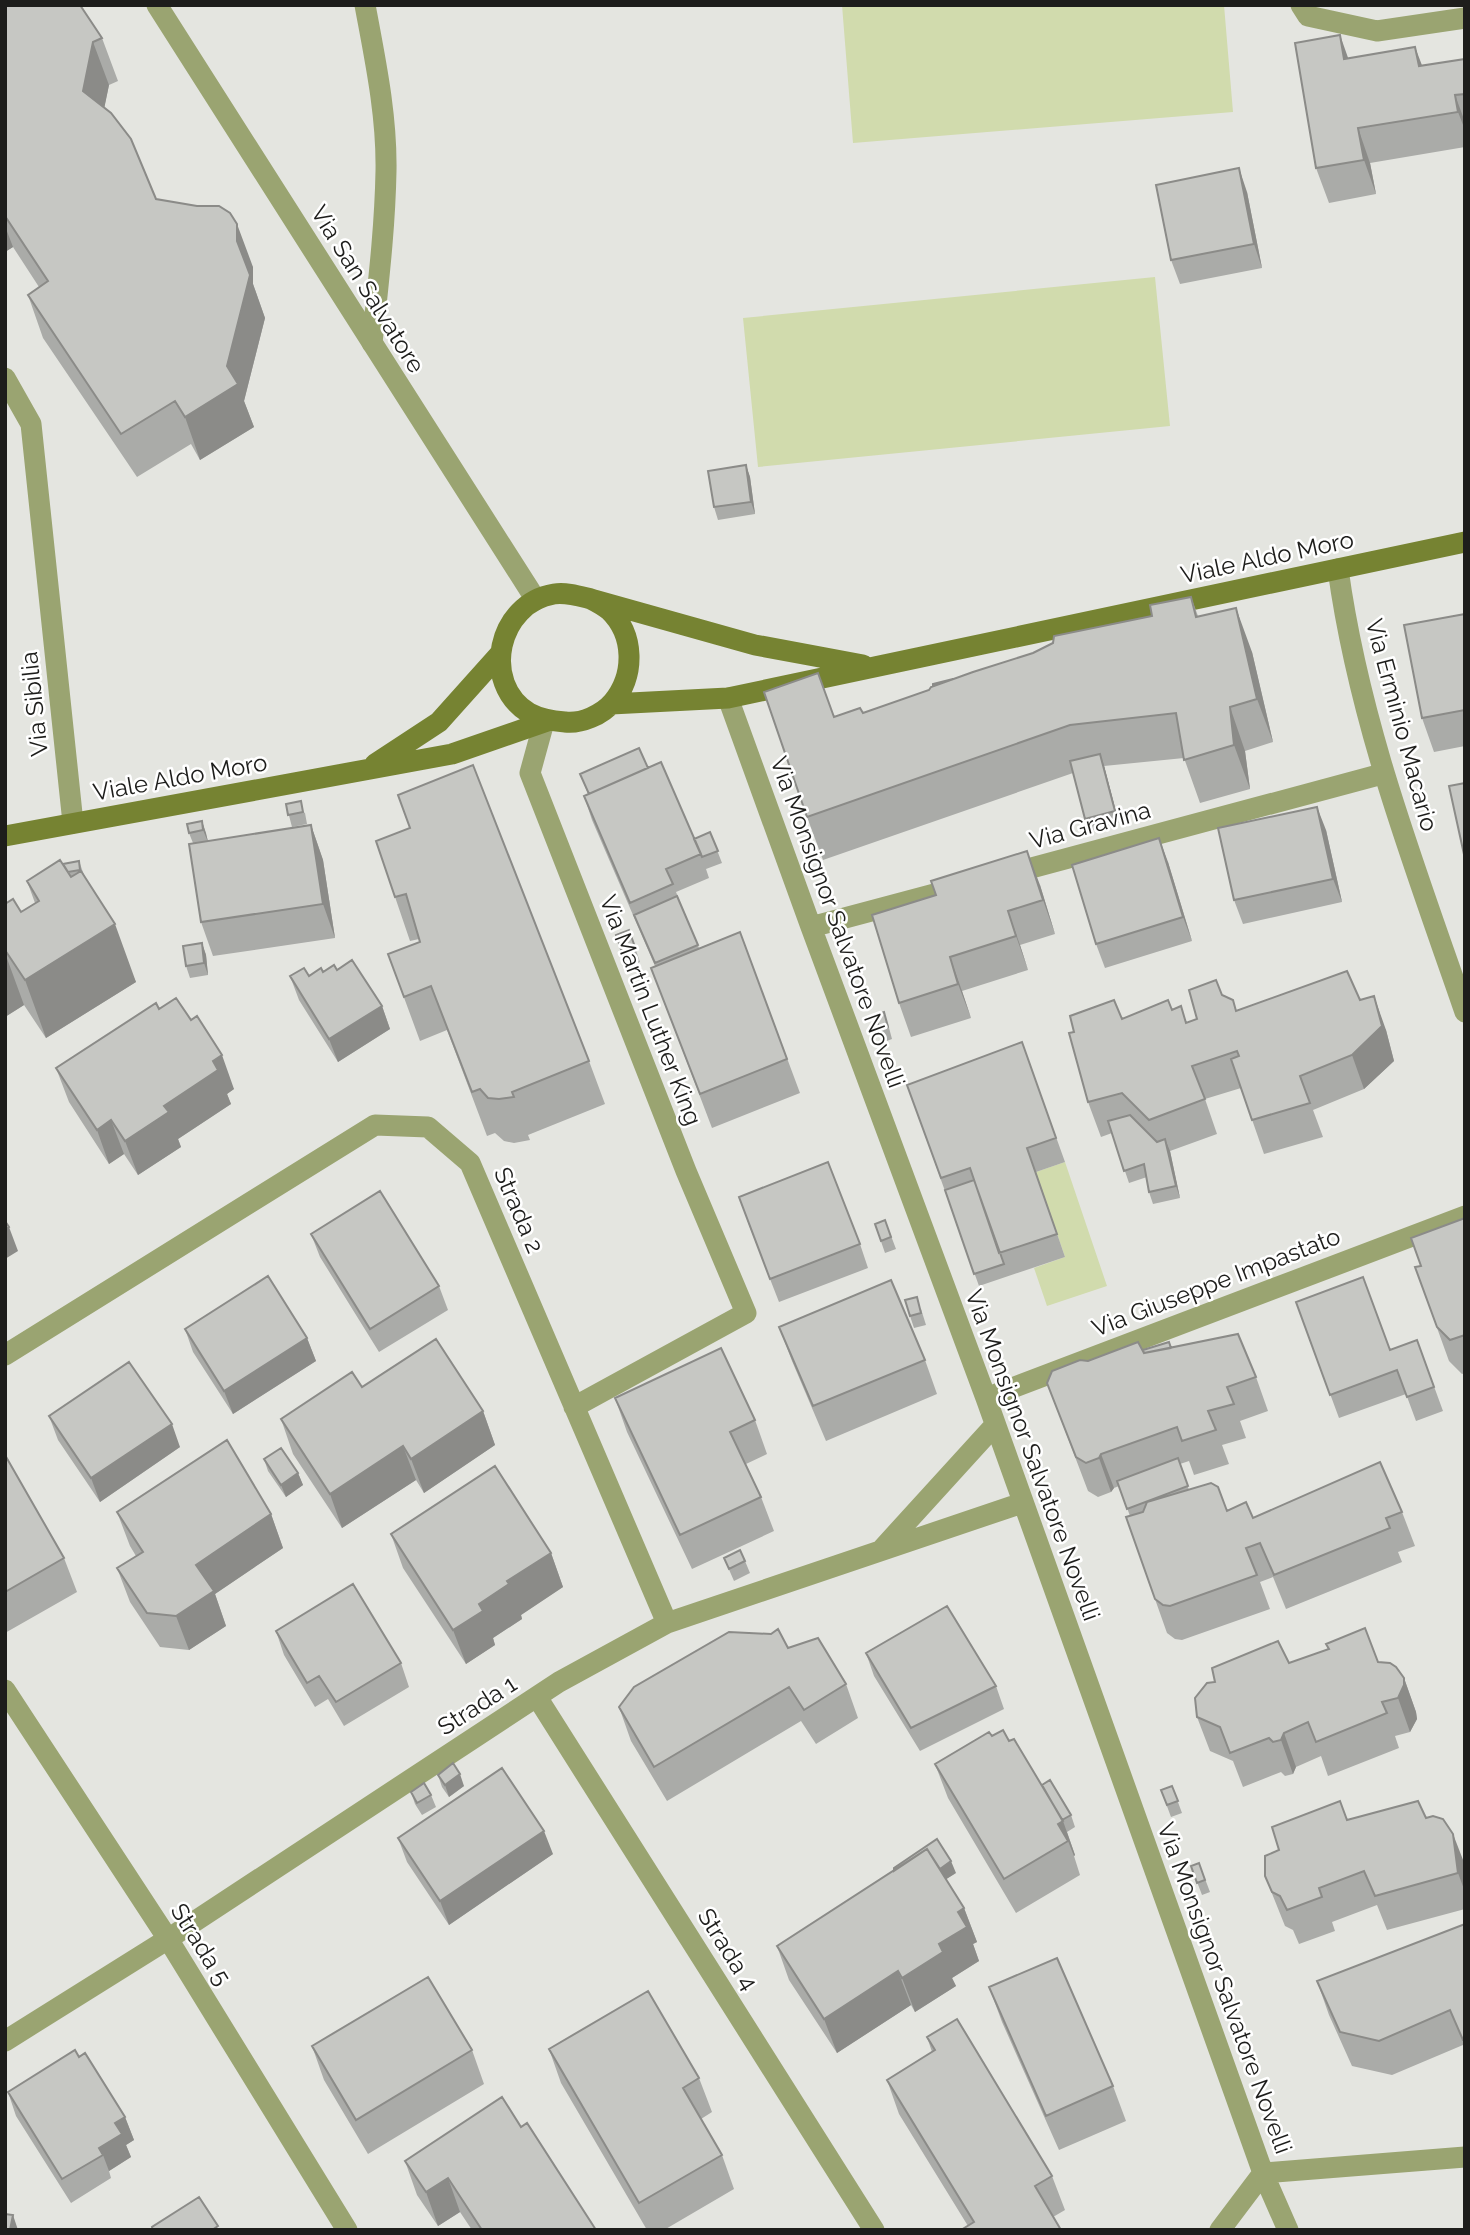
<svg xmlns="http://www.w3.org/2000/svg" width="1470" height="2235" font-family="Raleway,sans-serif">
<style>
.green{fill:#d1dbad}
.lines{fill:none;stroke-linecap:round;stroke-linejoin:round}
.lane{stroke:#9aa471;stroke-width:21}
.street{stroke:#9aa471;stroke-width:21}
.secondary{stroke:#768332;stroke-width:21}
.wall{fill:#aaaba8}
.shaded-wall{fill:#8b8b88}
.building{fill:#c6c7c3;stroke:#8b8b88;stroke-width:2}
.labels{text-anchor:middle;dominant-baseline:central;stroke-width:5;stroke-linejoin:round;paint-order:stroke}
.street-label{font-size:24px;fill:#1d1d1b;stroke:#fff}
</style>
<rect width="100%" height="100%" fill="#e4e5e0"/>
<path class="green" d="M842,5H1224L1233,112L853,143Z
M1155,277L1170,426L758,467L743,318Z
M1065,1162L1107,1286L1047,1306L1034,1268L1065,1257L1036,1172Z"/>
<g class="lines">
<path class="lane" d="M365,5C375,59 387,115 386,171C385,228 378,286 372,343"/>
<path class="street" d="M157,5L536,600
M1301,5L1308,16L1377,31L1465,18
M5,378L31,424L73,823
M1338,569C1359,723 1415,867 1465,1012
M728,698L811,927L986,1398L1263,2173L1288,2230
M544,722L530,773L686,1171L746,1313L574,1407
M1005,875L1382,774
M811,927L961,887
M5,1355L375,1125L428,1127L470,1163L667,1623
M986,1398L1465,1216
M883,1548L995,1425
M5,1690L168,1939L347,2230
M537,1697L874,2230
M5,2041L168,1939L559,1682L667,1623L1022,1503
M1220,2230L1263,2173L1465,2157"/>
<path class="secondary" d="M591,599C597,602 604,606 609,610C635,635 635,675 613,702C602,715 581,724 565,722C552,721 540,719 529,713C480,683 498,603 554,594C566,592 579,596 591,599L755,645L863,665
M611,704L728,698L1465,542
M375,764L439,722L499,655
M5,836L452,754L547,721"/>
</g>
<path class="wall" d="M5,5L102,38L118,81L109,85L104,108L156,199L253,267V284L265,318L244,401L254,427L200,460L191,444L137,477L43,338L28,295L39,287L13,247L5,252Z
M1349,59L1422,66L1465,59V147L1370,163L1376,194L1329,203L1316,168Z
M1247,192L1262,268L1180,284L1171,260Z
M746,465L750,477L755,514L718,520L714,507Z
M1191,597L1198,616L1252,652L1273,742L1245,751L1250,789L1200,803L1184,758L1104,766L1119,823L1089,831L1085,819L1073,773L823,860L807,817L834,717L863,713L929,690L953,679L1152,616Z
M1465,614V746L1434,752L1422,718Z
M648,768L694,839L710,832L722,863L706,869L709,878L676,892L699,948L740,932L800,1093L712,1128L651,968L655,966L592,820L584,796L588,794L580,774Z
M286,804L305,813L307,824L292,827Z
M202,821L208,841L311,825L323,860L335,938L213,956L201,922L193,843L189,833Z
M1326,830L1342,902L1243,924L1234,900Z
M376,841L589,1061L605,1104L528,1135L530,1140L514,1143L504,1141L495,1133L487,1136L447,1030L420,1041L388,954L420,942L419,939L410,941Z
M79,861L84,875L136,982L46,1038L24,1005L5,1017V904L21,912L35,903L27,881L63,864Z
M1168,862L1192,941L1105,968L1096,944Z
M1040,885L1055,934L1020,945L1028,970L962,991L971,1018L911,1037L899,1003L872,915Z
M629,930L640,962L627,967L616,935Z
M202,943L206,955L208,975L190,978L186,966Z
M337,970L382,1006L390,1029L338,1062L299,1000L290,976H309Z
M1222,995L1237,1011L1360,1000L1386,1030L1394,1061L1364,1089L1313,1110L1323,1137L1264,1154L1241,1088L1205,1099L1217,1134L1170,1151L1180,1198L1153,1204L1149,1192L1147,1177L1129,1183L1112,1133L1101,1137L1088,1102L1122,1019L1187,1023L1197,1019Z
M159,1009L234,1089L227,1094L231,1104L178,1139L181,1147L138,1175L124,1154L109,1164L69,1102L56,1068Z
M888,1024L892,1039L884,1042L880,1030Z
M1022,1042L1065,1162L1036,1172L1065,1257L979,1286L907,1085Z
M1465,1218V1373L1462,1374L1449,1361L1415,1267L1421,1266Z
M747,1220L860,1244L868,1268L779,1302Z
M885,1220L896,1249L885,1253L875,1224Z
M311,1234L439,1286L448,1310L379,1352L320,1257Z
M1296,1302L1390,1350L1417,1340L1443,1411L1416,1421L1406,1394L1339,1418Z
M921,1309L926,1325L914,1328L910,1316Z
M779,1327L925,1360L937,1394L826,1441L792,1361Z
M185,1329L307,1338L316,1361L233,1414L193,1352Z
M1171,1348L1256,1377L1268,1411L1240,1421L1246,1438L1222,1445L1229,1464L1194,1475L1189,1461L1180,1464L1189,1490L1227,1511L1253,1518L1402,1512L1415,1546L1398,1552L1402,1562L1286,1609L1273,1577L1260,1582L1270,1609L1182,1640L1175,1639L1167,1633L1126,1517L1130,1516L1119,1486L1114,1488L1111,1492L1098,1497L1088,1491L1047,1383L1088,1361L1144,1353Z
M362,1387L483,1411L495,1445L424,1493L416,1480L342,1528L293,1454L281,1419Z
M615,1398L755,1420L767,1454L746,1464L761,1497L774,1531L692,1569L627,1432Z
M49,1416L180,1447L100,1502L58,1440Z
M5,1455L64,1558L77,1592L5,1633Z
M264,1459L298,1473L303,1485L286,1497L268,1471Z
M117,1512L271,1514L283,1548L215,1594L226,1626L189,1650L160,1647L130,1602L117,1568L136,1556L130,1546Z
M391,1534L551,1553L563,1587L521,1615L522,1619L493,1638L495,1645L466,1664L403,1568Z
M724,1558L745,1561L750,1573L734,1581Z
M276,1631L401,1663L409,1687L344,1726L328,1699L315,1707L284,1655Z
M1326,1644L1378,1662L1404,1678L1416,1712L1417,1719L1410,1732L1395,1736L1399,1748L1328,1776L1321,1756L1296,1767L1293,1774L1285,1776L1281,1772L1243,1787L1233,1761L1210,1751L1197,1717L1215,1682L1289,1663L1328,1649Z
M788,1648L846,1684L858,1718L816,1744L801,1721L667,1801L631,1741L619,1707Z
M866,1653L996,1686L1004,1709L920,1751L874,1676Z
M992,1736L1009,1741L1042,1785L1071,1815L1075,1827L1067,1832L1075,1855L1074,1856L1080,1875L1016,1913L948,1798L935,1764Z
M438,1775L464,1786L449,1797L442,1787Z
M1172,1786L1182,1813L1171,1817L1161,1790Z
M411,1792L431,1795L436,1807L422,1815L415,1804Z
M1426,1818L1465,1865V1909L1387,1930L1377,1905L1332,1922L1335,1931L1299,1944L1293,1930L1285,1926L1265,1876L1347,1820Z
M398,1838L553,1854L449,1925L407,1862Z
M1199,1863L1210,1892L1202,1895L1191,1866Z
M956,1873L946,1879L964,1908L977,1942L973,1944L979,1961L952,1978L956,1986L915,2012L911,2005L837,2053L789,1980L777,1946Z
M1465,1924V2049L1463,2045L1392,2075L1352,2066L1329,2015L1317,1981Z
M989,1987L1113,2086L1126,2121L1059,2150L1002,2022Z
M927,2037L1052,2176L1065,2210L1053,2217L968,2226L899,2114L887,2080L932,2052Z
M312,2046L472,2050L484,2084L368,2154L324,2080Z
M549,2049L699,2078L712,2112L701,2119L722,2155L734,2189L664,2230H647L561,2083Z
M79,2057L125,2117L134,2140L126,2145L131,2157L109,2171L111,2178L71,2203L16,2116L8,2092Z
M521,2127L596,2230H472L460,2212L438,2226L417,2195L405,2161Z"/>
<path class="shaded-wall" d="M1340,35L1352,69L1344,59Z
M93,42L109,85L99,134L83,91Z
M1415,47L1428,81L1419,66Z
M1455,95L1465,122V130L1458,112Z
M1358,128L1370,163L1376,194L1364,160Z
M1239,168L1247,192L1262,268L1254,244Z
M237,224L253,267V284L265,318L244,401L254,427L200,460L185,417L227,366L237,241Z
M5,226L13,247L5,252Z
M746,465L750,477L755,514L751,502Z
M1236,608L1252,652L1273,742L1257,699Z
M1230,707L1245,751L1250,789L1234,745Z
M1100,754L1104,766L1119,823L1115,811Z
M1317,807L1326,830L1342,902L1333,879Z
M202,821L206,833L208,842L203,830Z
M311,825L323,860L335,938L323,904Z
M1159,838L1168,862L1192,941L1183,917Z
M1027,851L1040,885L1055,934L1043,900Z
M1008,911L1020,945L1028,970L1016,936Z
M115,924L136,982L46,1038L25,980Z
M202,943L206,955L208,975L204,963Z
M5,953L24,1005L5,1017Z
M950,957L962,991L971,1018L958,984Z
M1374,996L1386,1030L1394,1061L1364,1089L1352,1055Z
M382,1006L390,1029L338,1062L329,1039Z
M222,1055L234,1089L227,1094L231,1104L178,1139L181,1147L138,1175L125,1141L213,1061Z
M111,1120L124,1154L109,1164L97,1130Z
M1165,1139L1170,1151L1180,1198L1176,1186Z
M9,1227L18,1251L5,1259V1230Z
M307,1338L316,1361L233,1414L224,1391Z
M483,1411L495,1445L424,1493L411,1459Z
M172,1424L180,1447L100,1502L91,1478Z
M403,1446L416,1480L342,1528L330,1494Z
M1101,1454L1114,1488L1111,1492L1099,1458Z
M298,1473L303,1485L286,1497L281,1485Z
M271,1514L283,1548L215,1594L226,1626L189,1650L176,1616L196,1565Z
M551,1553L563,1587L521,1615L522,1619L493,1638L495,1645L466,1664L453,1630L479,1604L507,1581Z
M1404,1678L1416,1712L1417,1719L1410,1732L1398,1698Z
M1284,1733L1296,1767L1293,1774L1281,1740Z
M460,1774L464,1786L449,1797L445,1785Z
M1063,1821L1075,1855L1074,1856L1068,1841L1058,1824Z
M544,1831L553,1854L449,1925L440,1901Z
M1453,1834L1465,1865V1892L1458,1873Z
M951,1861L956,1873L902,1907L898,1895Z
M964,1908L977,1942L973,1944L979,1961L952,1978L956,1986L915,2012L902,1978L939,1944L958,1912Z
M898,1971L911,2005L837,2053L824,2019Z
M125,2117L134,2140L126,2145L131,2157L109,2171L103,2155L99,2148L115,2123Z
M448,2178L460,2212L438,2226L426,2192Z
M13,2215L18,2230H10Z"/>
<path class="building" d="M5,5H80L102,38L93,42L83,91L111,113L131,139L156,199L197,206H219L230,213L237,224V241L250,275L227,366L238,384L185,417L175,401L121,434L28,295L48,281L5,216Z
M1340,35L1344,59L1415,47L1419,66L1465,59V94L1455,95L1458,112L1358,128L1364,160L1316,168L1295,43Z
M1239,168L1254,244L1171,260L1156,185Z
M746,465L751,502L714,507L708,471Z
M1191,597L1196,617L1236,608L1257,699L1230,707L1234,745L1184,760L1176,713L1070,725L807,817L764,692L818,673L834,717L860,708L863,713L929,690L931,687L973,672L1033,653L1053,643L1054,636L1152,616L1150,605Z
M1465,614V710L1422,718L1404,625Z
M953,679L933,686V684Z
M639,748L648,768L589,794L580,774Z
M1100,754L1115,811L1085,819L1070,761Z
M661,762L701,854L666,869L673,884L630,903L584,796Z
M473,765L589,1061L512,1092L514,1097L499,1099L488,1098L480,1089L472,1092L431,986L404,997L388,954L420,942L406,894L395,897L376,841L410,828L398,795Z
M1465,783V859L1449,786Z
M301,801L303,812L288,815L286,804Z
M1317,807L1333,879L1234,900L1218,828Z
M202,821L203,830L189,833L187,824Z
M311,825L323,904L201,922L189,844Z
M710,832L718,851L702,857L694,839Z
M1159,838L1183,917L1096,944L1072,865Z
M1027,851L1043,900L1008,911L1016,936L950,957L958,984L899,1003L872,915L936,895L931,881Z
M60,860L71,877L81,871L115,924L25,980L5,950V904L13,899L21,912L39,901L27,881Z
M79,861L80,870L68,872L63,864Z
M677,896L698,945L655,963L634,915Z
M629,930L636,950L623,955L616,935Z
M740,932L787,1059L700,1094L651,968Z
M202,943L204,963L186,966L183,946Z
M352,960L382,1006L329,1039L290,976L304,968L309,976L321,968L323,972L334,965L337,970Z
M1347,971L1360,1000L1374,996L1382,1026L1352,1055L1300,1076L1310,1103L1252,1120L1231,1059L1239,1056L1237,1051L1192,1066L1205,1099L1149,1120L1122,1093L1088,1102L1069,1033L1074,1032L1070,1016L1114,1000L1122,1019L1168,1000L1172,1010L1181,1006L1186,1023L1197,1019L1189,990L1216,980L1222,995L1233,1000L1236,1011Z
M176,998L191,1020L197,1016L222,1055L213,1061L218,1070L164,1106L169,1112L125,1141L111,1120L97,1130L56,1068L156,1003L159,1009Z
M884,1012L888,1027L880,1030L875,1015Z
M1022,1042L1056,1138L1027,1148L1057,1234L999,1253L970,1168L941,1178L907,1085Z
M1130,1115L1157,1142L1165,1139L1176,1186L1149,1192L1144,1164L1124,1171L1108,1121Z
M828,1162L860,1244L770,1279L739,1197Z
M974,1180L1004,1264L974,1274L945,1190Z
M380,1191L439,1286L370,1329L311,1234Z
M1465,1218V1335L1450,1340L1437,1327L1415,1267L1421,1266L1411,1238Z
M885,1220L891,1237L881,1241L875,1224Z
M5,1221L9,1227L5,1230Z
M268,1276L307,1338L224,1391L185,1329Z
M1363,1277L1390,1350L1417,1340L1434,1387L1407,1397L1397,1370L1330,1395L1296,1302Z
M891,1280L925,1360L813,1406L779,1327Z
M917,1297L921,1313L910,1316L905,1300Z
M1238,1334L1256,1377L1227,1387L1234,1404L1208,1411L1216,1430L1182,1441L1177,1427L1101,1454L1099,1458L1086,1463L1076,1457L1047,1383L1052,1371L1080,1360L1088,1361L1138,1342L1144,1353Z
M436,1339L483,1411L411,1459L403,1446L330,1494L281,1419L352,1372L362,1387Z
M1169,1342L1171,1348L1144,1353L1143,1350Z
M721,1348L755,1420L730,1432L761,1497L680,1535L615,1398Z
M129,1362L172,1424L91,1478L49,1416Z
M227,1440L271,1514L196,1565L214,1591L176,1616L147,1613L117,1568L143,1552L117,1512Z
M281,1448L298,1473L281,1485L264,1459Z
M5,1455L64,1558L5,1592Z
M1178,1458L1188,1486L1127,1509L1117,1481Z
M1380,1462L1402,1512L1386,1518L1390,1528L1274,1575L1260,1543L1246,1548L1257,1575L1170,1606L1163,1605L1155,1599L1126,1517L1143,1512L1147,1502L1211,1483L1218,1487L1227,1511L1246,1502L1253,1518Z
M495,1466L551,1553L507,1581L509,1584L479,1604L483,1611L453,1630L391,1534Z
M740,1550L745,1561L729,1569L724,1558Z
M353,1584L401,1663L336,1702L319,1676L307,1683L276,1631Z
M947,1606L996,1686L911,1728L866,1653Z
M1365,1628L1378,1662L1390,1663L1396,1667L1404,1678V1685L1398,1698L1382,1702L1387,1713L1316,1742L1308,1722L1284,1733L1281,1740L1273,1742L1269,1738L1230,1753L1220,1727L1197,1717L1195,1698L1207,1683L1215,1682L1212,1668L1278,1641L1289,1663L1329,1649L1326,1644Z
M778,1629L788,1648L818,1638L846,1684L804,1710L789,1687L654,1767L619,1707L634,1687L729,1632L771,1634Z
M1003,1730L1009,1741L1014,1739L1063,1821L1058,1824L1068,1841L1004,1879L935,1764L989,1732L992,1736Z
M453,1763L460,1774L445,1785L438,1775Z
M502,1768L544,1831L440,1901L398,1838Z
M1050,1780L1071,1815L1062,1820L1042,1785Z
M424,1783L431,1795L417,1803L411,1792Z
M1172,1786L1178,1801L1167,1805L1161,1790Z
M1340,1801L1347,1820L1418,1801L1426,1818L1433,1816L1443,1819L1453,1834L1458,1873L1375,1896L1364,1871L1319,1888L1322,1897L1287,1910L1280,1896L1272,1892L1265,1876V1856L1279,1850L1272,1827Z
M937,1839L951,1861L940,1869L927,1849L894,1871V1868Z
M927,1849L964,1908L958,1912L967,1927L939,1944L943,1952L902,1978L898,1971L824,2019L777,1946Z
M1199,1863L1205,1880L1197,1883L1191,1866Z
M1465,1924V2040H1463L1450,2010L1379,2041L1340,2032L1317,1981Z
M1057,1958L1113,2086L1046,2116L989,1987Z
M428,1977L472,2050L356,2120L312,2046Z
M648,1991L699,2078L683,2088L722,2155L639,2203L549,2049Z
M957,2019L1052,2176L1035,2186L1061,2230H961L974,2222L887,2080L935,2050L927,2037Z
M75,2050L79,2057L85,2053L125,2117L115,2123L122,2134L99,2148L103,2155L62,2179L8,2092Z
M502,2097L521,2127L527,2123L596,2230H482L448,2178L426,2192L405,2161Z
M199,2197L218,2226L212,2230H153L152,2227Z
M5,2214L13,2215L10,2230H5Z"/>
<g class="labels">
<g class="street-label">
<text transform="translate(368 289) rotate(58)">Via San Salvatore</text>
<text transform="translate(1267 557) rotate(-12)">Viale Aldo Moro</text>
<text transform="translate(34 704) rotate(-96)">Via Sibilia</text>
<text transform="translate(1402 725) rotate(75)">Via Erminio Macario</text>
<text transform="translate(180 777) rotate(-10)">Viale Aldo Moro</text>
<text transform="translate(1090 825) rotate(-15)">Via Gravina</text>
<text transform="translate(838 922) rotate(70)">Via Monsignor Salvatore Novelli</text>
<text transform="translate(651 1010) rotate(69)">Via Martin Luther King</text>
<text transform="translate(519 1210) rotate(67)">Strada 2</text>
<text transform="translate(1216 1282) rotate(-21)">Via Giuseppe Impastato</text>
<text transform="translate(1033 1455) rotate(70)">Via Monsignor Salvatore Novelli</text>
<text transform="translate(477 1705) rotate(-33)">Strada 1</text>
<text transform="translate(201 1944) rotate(58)">Strada 5</text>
<text transform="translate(728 1949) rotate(58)">Strada 4</text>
<text transform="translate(1225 1988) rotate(70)">Via Monsignor Salvatore Novelli</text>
</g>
</g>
<rect width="1470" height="2235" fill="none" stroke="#1d1d1b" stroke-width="14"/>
</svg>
